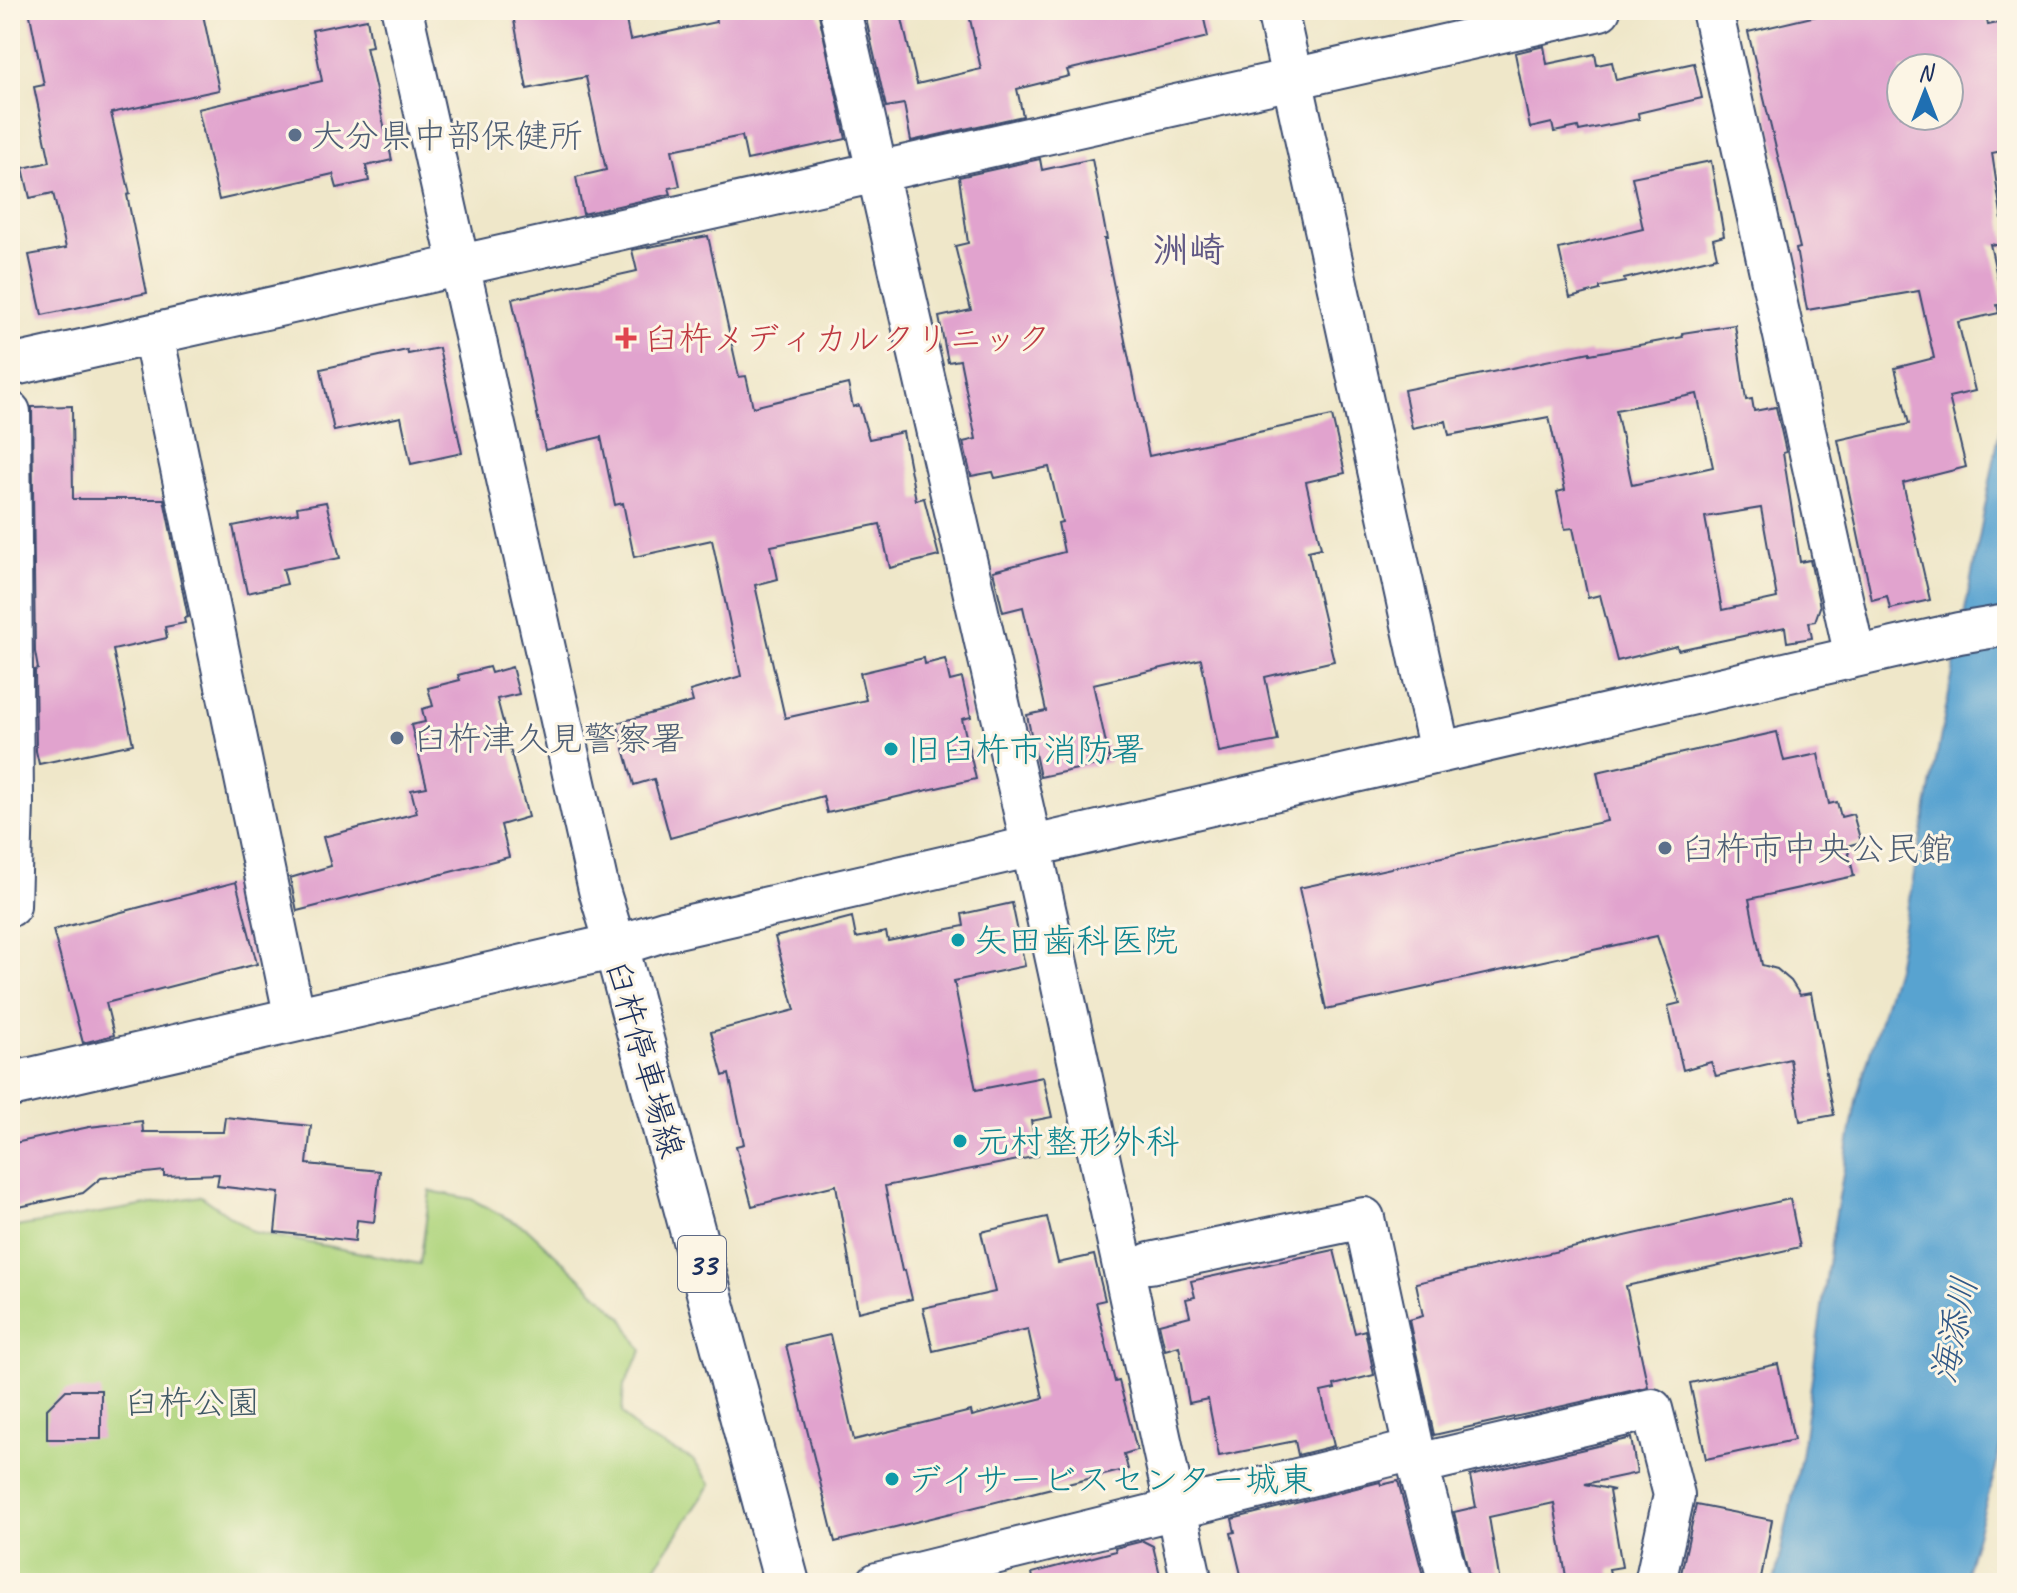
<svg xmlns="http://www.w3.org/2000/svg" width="2017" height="1593" font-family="Caveat,'Klee One',sans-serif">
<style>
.green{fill:#b1d680;stroke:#66826f;stroke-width:2}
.water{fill:#59a3d0;stroke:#3a6997;stroke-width:2}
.building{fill:#e1a3ce;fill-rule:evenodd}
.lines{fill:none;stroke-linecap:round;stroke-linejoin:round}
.minor-casing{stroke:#3b4b6e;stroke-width:44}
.major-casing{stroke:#3b4b6e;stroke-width:48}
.minor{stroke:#fff;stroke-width:40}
.major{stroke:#fff;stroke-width:44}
.service-dot{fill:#5c6f8a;stroke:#fcf5e5;stroke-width:3}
.health-dot{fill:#e0444e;stroke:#fcf5e5;stroke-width:3}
.culture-dot{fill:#0f9aa8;stroke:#fcf5e5;stroke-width:3}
.labels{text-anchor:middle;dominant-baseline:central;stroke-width:6;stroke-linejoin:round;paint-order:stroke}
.shield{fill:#fcf5e5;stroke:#5e6a86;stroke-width:2}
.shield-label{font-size:32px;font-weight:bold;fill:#1b2f5e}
.service-label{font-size:34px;fill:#4e5e75;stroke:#fcf5e5;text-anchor:start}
.health-label{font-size:34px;fill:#be3a42;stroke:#fcf5e5;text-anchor:start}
.culture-label{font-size:34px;fill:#0d838f;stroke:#fcf5e5;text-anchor:start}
.street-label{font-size:34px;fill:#1b2f5e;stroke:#fcf5e5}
.park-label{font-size:34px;fill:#405966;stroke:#fcf5e5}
.neighbourhood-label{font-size:36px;font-weight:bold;fill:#605885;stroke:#fcf5e5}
.water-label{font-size:36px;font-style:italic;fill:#315886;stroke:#fcf5e5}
</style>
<rect width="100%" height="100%" fill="#fcf5e5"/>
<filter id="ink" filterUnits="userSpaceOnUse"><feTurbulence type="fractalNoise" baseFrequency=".0125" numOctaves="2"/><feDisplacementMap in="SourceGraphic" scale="16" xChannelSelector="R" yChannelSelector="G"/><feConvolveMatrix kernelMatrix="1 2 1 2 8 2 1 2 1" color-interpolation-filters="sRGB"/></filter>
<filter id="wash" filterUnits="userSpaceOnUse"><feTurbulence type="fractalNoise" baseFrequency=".006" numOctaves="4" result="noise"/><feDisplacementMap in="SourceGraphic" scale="32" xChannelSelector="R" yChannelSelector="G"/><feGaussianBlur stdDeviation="1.8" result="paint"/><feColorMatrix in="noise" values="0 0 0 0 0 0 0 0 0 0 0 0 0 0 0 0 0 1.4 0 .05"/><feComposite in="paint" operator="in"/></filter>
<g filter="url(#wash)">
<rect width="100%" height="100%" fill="#efe7c9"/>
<path class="green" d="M430,1191L471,1199L528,1229L622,1317L642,1351L624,1385L622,1413L641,1435L692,1459L711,1484L645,1582L10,1583V1228L201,1196L253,1232L420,1264Z"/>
<path class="water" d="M2007,393V1414L1995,1472L1963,1583H1774L1801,1457L1832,1236L1857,1096L1896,967Z"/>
<g id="blocks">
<path class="building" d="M29,10H202L219,90L111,113L130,194L127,195L147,293L42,315L29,255L66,248L53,193L30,198L23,168L50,162L34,87L44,85Z
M512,10H624L630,40L716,22L714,10H818L846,139L747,160L742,136L672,150L680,186L669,188L671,194L583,214L576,177L606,170L586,77L527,89Z
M864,10H900L917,84L981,69L968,10H1202L1208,37L1067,70L1069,76L1017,89L1023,116L911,141L904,104L886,107Z
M1842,10H1985L1988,25L2007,21V150L1992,153L2006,247L1990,244L2003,304L1997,305L1999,313L1958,322L1975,391L1949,397L1966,467L1903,483L1930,600L1890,609L1887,596L1872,600L1838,440L1909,424L1895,368L1934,358L1919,291L1807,310L1796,249L1800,248L1748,32ZM1901,68H1949V116H1901Z
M367,19L372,46L366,47L392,160L366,166L369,181L337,188L333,174L219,200L198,109L322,81L312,30Z
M1544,46L1547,64L1595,54L1597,65L1612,62L1616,80L1694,63L1702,98L1638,113L1639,119L1579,131L1578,127L1554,132L1552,123L1530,128L1515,53Z
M1040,159L1042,170L1092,159L1107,239H1104L1149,456L1332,416L1345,473L1306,482L1321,548L1308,551L1334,661L1265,677L1278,741L1219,752L1201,659L1093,684L1110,762L1040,777L1027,715L1046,711L1023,607L1003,612L993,571L1064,552L1058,523L1062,522L1049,467L995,478L993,472L971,476L963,442L976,439L960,360L948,362L939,317L971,310L955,246L968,243L959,177Z
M1711,161L1724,236L1713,239L1717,257L1624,279L1625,282L1600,287V290L1570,298L1559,249L1643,229L1632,177Z
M708,236L739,377L746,376L753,407L848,384L853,407L859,405L869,439L903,432L916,500L924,498L939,556L890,568L880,524L771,546L778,579L755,585L785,718L866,700L860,673L924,658L925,664L945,659L950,681L962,678L971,717L962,719L976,779L827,813L823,796L670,838L654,779L634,785L617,723L693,702L690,691L741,676L712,540L634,557L623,503L615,505L601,437L545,450L512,299L637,271L632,250Z
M1735,325L1746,400L1752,399L1754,411L1776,407L1786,452L1783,453L1800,562L1810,560L1820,607L1815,621L1809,622L1812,638L1787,642L1785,627L1678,650L1677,646L1617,661L1600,595L1588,598L1573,528L1565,529L1557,492L1565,490L1549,417L1449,435L1446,421L1412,428L1404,390L1590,352V354L1683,337L1682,333ZM1697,394L1713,467L1632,485L1616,410ZM1761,508L1777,598L1722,610L1705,517Z
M439,348L462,453L411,464L401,417L334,431L321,369L407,350L408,354Z
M72,406L73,499H164L188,617L184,618L185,623L165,627L167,638L113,650L133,744L39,764L36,751L35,670L38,669L35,652L32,407Z
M326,502L340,558L283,569L287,584L247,593L233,526L298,513L297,507Z
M489,667L491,673L512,667L519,694L497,699L528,817L501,825L509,857L297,911L290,878L331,866L323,837L417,813L411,790L427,787L411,725L425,722L422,709L433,706L428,688L460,680L458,675Z
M1777,732L1784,761L1818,754L1829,804L1837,802L1841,817L1853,814L1861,842L1847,846L1854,876L1749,899L1762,965L1777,969L1791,981L1800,995L1811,993L1834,1115L1800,1121L1790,1059L1716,1076L1711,1062L1683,1070L1668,1006L1680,1003L1657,936L1326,1009L1299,888L1607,821L1597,772Z
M236,882L257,964L106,1003L114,1035L83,1043L53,930Z
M1012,903L1025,966L954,981L976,1090L1043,1077L1052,1117L1031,1121L1038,1156L885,1186L902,1271L905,1270L912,1299L858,1312L836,1185L752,1206L736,1146L744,1144L729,1074L723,1076L711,1032L795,1010L775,937L852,917L856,938L886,932L888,941L964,926L962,914Z
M225,1117L311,1126L307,1164L380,1171L374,1222L357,1220L355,1241L275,1232L279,1193L217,1186L219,1174L164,1176V1171L101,1178L83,1193L10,1209V1144L89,1127L142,1121L143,1132H223Z
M1790,1199L1800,1247L1626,1286L1648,1387L1434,1435L1409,1320L1423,1316L1416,1283Z
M1047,1217L1058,1263L1094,1255L1105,1300L1096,1302L1115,1382L1119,1381L1137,1450L1124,1454L1128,1469L835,1542L786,1345L830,1335L854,1440L971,1411L972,1416L1043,1398L1028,1329L933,1351L923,1308L995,1292L981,1232Z
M1334,1250L1355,1333L1365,1330L1374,1375L1334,1385L1335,1389L1321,1392L1334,1446L1298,1455L1295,1441L1219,1456L1208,1399L1189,1403L1179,1346L1165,1350L1159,1324L1190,1316L1186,1299L1195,1297L1191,1281Z
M1778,1364L1794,1440L1706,1459L1690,1383Z
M66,1390H101V1439H47V1409Z
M1631,1438L1637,1473L1585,1484L1614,1490L1609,1491L1622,1567L1609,1569L1612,1583H1567L1554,1503L1489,1517L1500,1583H1471L1454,1512L1476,1507L1470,1476Z
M1398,1481L1425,1583H1243L1231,1533L1235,1532L1232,1519L1380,1482L1381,1485Z
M1696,1505L1772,1520L1760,1583H1679Z
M1143,1541L1153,1546L1162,1583H1034L1032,1573L1116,1551L1115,1548Z"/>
</g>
</g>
<g filter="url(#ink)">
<use href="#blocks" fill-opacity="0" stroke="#3b4b6e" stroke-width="2"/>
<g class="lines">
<g class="minor-casing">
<path id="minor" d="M402,10L599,890L616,946L664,931L1959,633L2007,625
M840,10L1024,812L1192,1583
M1277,10L1440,752
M1712,10L1855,657
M153,334L295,1019
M10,366L1600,10
M10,412L13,804L10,906
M1150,1263L1364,1218L1414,1450L1449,1583
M1418,1464L1652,1409L1674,1495L1655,1583
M877,1583L1414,1450"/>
</g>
<g class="major-casing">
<path id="major" d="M10,1085L616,946L787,1583"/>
</g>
<use href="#minor" class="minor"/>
<use href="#major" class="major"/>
</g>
</g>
<g class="service-dot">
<circle cx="295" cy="135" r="8"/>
<circle cx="397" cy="738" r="8"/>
<circle cx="1665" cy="848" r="8"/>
</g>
<path class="health-dot" d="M622 326h8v8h8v8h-8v8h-8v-8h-8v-8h8z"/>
<g class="culture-dot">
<circle cx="891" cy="749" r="8"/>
<circle cx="958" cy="940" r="8"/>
<circle cx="960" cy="1141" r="8"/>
<circle cx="892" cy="1479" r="8"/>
</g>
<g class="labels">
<rect class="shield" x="678" y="1236" width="48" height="56" rx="6"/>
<g class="shield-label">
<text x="702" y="1264">33</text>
</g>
<g class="service-label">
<text x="311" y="135">大分県中部保健所</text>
<text x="413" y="738">臼杵津久見警察署</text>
<text x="1681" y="848">臼杵市中央公民館</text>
</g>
<g class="health-label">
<text x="644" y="338">臼杵メディカルクリニック</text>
</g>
<g class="culture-label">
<text x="907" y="749">旧臼杵市消防署</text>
<text x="974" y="940">矢田歯科医院</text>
<text x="976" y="1141">元村整形外科</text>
<text x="908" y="1479">デイサービスセンター城東</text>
</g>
<g class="street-label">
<text transform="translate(645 1059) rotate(74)">臼杵停車場線</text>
</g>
<g class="park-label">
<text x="192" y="1402">臼杵公園</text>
</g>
<g class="neighbourhood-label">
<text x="1189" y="250">洲崎</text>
</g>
<g class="water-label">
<text transform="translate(1954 1330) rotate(-78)">海添川</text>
</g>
</g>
<rect width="2017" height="1593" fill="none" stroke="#fcf5e5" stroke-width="40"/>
<g transform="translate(1925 92)"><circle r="38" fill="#fcf5e5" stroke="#a2a6af" stroke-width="2"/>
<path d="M0-6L14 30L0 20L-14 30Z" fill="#1f6fb2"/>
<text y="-12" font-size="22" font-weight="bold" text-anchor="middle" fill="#1b2f5e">N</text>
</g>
</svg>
